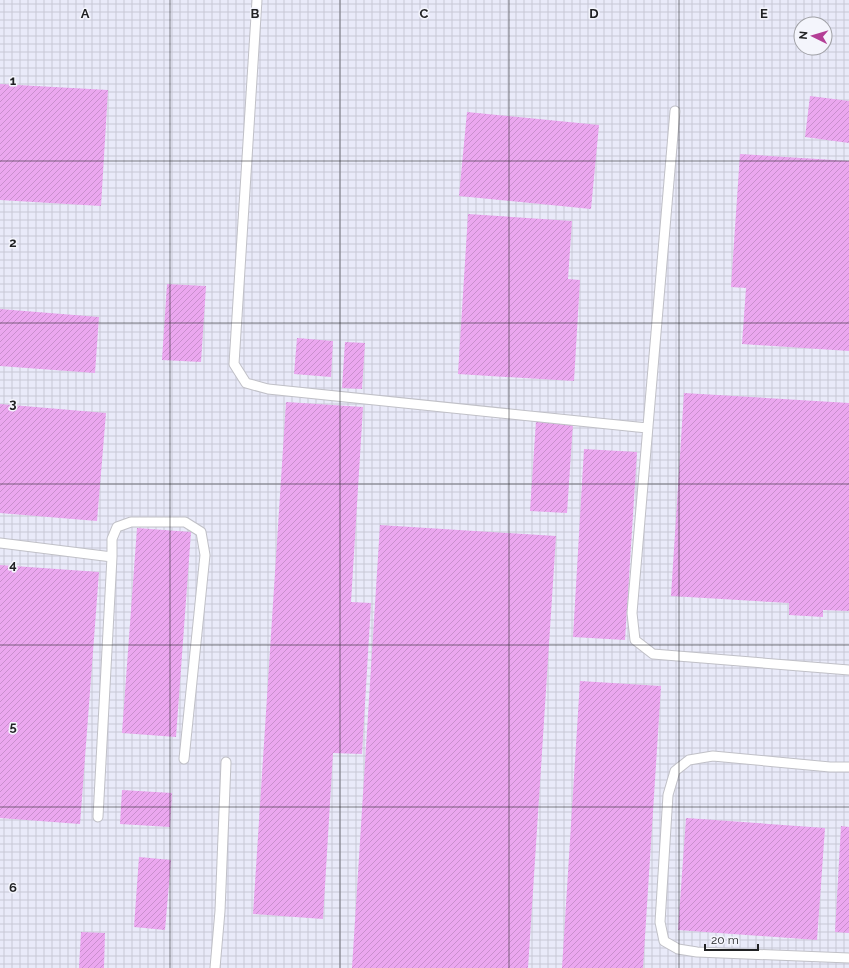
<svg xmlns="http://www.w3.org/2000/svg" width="849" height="968" font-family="Raleway,sans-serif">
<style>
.industrial{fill:url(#industrial-grid);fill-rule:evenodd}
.building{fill:url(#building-hatch)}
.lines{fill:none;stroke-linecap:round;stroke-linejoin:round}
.lane-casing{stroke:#c0c0c7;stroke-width:11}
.lane{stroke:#fff;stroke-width:9}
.grid{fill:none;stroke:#212224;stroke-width:1;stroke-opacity:0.55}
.grid-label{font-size:13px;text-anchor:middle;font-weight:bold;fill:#212224;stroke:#f4f5fc;stroke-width:3;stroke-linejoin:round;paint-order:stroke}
</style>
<defs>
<pattern id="industrial-grid" width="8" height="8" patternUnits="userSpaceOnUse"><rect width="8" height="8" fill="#e9eaf9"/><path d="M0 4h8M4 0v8" fill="none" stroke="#c8c8d5"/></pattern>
<pattern id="building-hatch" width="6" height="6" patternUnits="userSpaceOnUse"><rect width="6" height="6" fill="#eba7ef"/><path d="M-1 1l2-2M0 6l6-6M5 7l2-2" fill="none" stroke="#c98fcd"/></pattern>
</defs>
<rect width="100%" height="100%" fill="#f4f5fc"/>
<path class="industrial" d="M0,0H849V968H0ZM801,24H825V48H801Z"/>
<path class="building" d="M0,84L108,90L101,206L0,200Z
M810,96L849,101V143L805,137Z
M467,112L599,125L591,209L459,196Z
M740,154L849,161V351L742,344L746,288L731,287Z
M468,214L572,221L568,279L580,280L574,381L458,374Z
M167,284L206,286L201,362L162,360Z
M0,309L99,317L95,373L0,366Z
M297,338L333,341L331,377L294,374Z
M345,342L365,343L362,389L342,388Z
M684,393L849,403V611L823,610V617L789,615V603L671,596Z
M286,402L363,407L351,602L371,603L362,754L333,753L323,919L253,914Z
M0,404L106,413L97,521L0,513Z
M536,421L573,423L567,513L530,511Z
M584,449L637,452L625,640L573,637Z
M380,525L556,536L528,968H352Z
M137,528L191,532L176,737L122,733Z
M0,565L99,572L80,824L0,818Z
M580,681L661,686L643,968H562Z
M122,790L172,793L170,827L120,824Z
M686,818L825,828L817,940L678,930Z
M841,826L849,827V933L835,932Z
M139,857L171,860L165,930L134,927Z
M81,932L105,933L104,968H79Z"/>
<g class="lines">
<g class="lane-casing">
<path id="lane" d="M257,0L234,364L246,383L268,389L647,428
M675,111L632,613L635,640L653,654L849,670
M0,543L112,557L98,817
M112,557V539L117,527L131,522H185L201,532L205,555L184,759
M849,767H830L713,756L689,760L675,771L668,795L660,922L664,941L678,949L697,952L849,958
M215,968L220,911L226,762"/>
</g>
<use href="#lane" class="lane"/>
</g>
<path class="grid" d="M170,0V968M340,0V968M509,0V968M679,0V968M0,161H849M0,323H849M0,484H849M0,645H849M0,807H849"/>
<g class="grid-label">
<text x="85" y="18">A</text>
<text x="255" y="18">B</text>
<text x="424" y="18">C</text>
<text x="594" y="18">D</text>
<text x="764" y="18">E</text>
<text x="13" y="85">1</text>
<text x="13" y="247">2</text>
<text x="13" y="408">3</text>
<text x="13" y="569">4</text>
<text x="13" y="731">5</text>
<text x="13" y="892">6</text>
</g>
<g transform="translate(813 36) rotate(275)"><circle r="19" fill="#f4f5fc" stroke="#a0a1a6"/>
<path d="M0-3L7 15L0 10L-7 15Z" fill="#b33e96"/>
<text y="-6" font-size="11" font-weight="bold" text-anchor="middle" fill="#212224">N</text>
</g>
<path d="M705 944v6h53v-6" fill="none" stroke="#212224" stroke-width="2"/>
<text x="711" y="944" font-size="12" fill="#212224" stroke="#f4f5fc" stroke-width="3" paint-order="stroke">20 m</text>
</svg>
